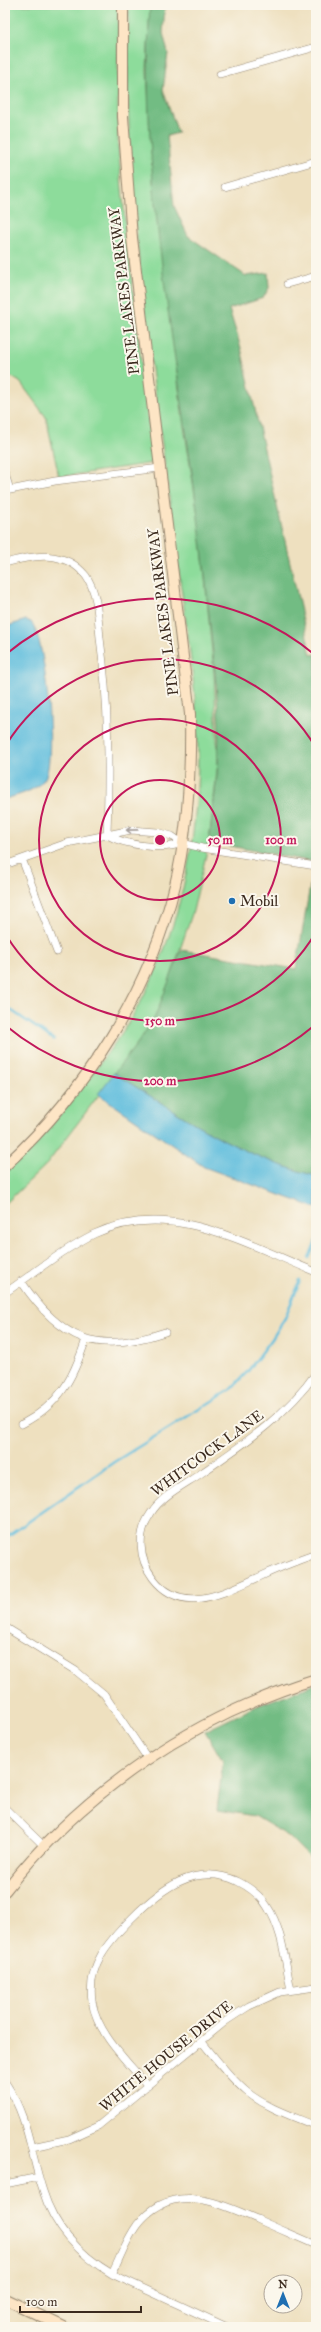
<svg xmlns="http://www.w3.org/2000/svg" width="321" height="2332" font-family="'IM FELL Great Primer',serif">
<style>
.green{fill:#8ddc9b;stroke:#64835c}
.forest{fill:#72bc83;stroke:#567350}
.water{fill:#5fbddd;stroke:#4d747e}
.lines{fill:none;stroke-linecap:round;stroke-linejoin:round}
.stream{stroke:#5fbddd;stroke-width:2.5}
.street-casing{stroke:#94856e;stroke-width:8}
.secondary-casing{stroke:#94856e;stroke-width:12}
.street{stroke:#fff;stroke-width:7}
.secondary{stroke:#fde5c5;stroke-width:10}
.oneway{stroke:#a79f9a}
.ring{fill:none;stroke:#c2185b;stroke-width:2}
.poi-dot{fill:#1f6fb2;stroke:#fbf7ec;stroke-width:1.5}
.labels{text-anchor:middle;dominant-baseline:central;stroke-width:4;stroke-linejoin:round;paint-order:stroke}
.street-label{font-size:15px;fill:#3b2a1e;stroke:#fbf7ec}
.poi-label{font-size:15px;fill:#3b2a1e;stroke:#fbf7ec;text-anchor:start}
.centre{fill:#c2185b;stroke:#fbf7ec;stroke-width:2}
.ring-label{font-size:12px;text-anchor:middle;font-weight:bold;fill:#c2185b;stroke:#fbf7ec;stroke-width:4;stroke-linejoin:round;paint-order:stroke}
</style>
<rect width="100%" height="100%" fill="#fbf7ec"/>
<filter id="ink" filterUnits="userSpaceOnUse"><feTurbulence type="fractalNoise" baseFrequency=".025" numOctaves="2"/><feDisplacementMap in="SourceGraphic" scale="8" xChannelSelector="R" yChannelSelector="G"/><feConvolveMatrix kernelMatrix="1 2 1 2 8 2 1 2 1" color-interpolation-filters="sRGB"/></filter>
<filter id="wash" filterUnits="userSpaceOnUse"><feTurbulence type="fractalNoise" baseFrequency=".012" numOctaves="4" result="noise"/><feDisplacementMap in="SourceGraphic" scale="16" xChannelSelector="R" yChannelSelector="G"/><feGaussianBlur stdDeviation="0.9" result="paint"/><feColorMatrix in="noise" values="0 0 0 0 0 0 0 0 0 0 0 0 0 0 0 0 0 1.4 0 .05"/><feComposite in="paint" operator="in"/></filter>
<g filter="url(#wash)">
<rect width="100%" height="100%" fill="#eee0bf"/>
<path class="green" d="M5,5H118V146L126,231L153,463L59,477L46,417L20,382L5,373Z
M129,5H150L147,71L154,193L183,420L200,526L214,673L218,762L209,842L193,911L164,997L155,1017L140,1040L47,1164L5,1204V1173C40,1141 70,1104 98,1066C110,1049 123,1033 133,1015C179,937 198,844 198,754C197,678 182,603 173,527C151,355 121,180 129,5Z"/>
<path class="forest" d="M150,5H165L163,33L168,53L163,90L178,133L167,136L174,206L188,236L246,276L268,273L269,288L263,298L229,309L241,348L311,655L316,654V1176C238,1156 181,1115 114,1073L140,1040L155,1017L181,950L296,969L314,862L209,842C212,816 216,789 218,762C221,711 213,658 208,606C190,407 137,205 150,5Z
M316,1684V1877L311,1859L288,1836L255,1816L217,1810L223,1761L205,1731L259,1705Z"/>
<path class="water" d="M26,620L31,622C46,637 56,759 45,778C37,791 18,795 5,799V627Z
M114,1073C181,1115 238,1156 316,1176V1208L204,1167L98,1094Z"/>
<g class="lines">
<path class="stream" d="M5,1006L54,1040
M309,1258L316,1241
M5,1538L114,1462L230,1390L248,1371L272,1339L285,1318L300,1281"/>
</g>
</g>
<g filter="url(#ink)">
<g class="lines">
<g class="street-casing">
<path id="street" d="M220,74L316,47
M225,187L316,161
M287,284L316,276
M5,474L10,490
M5,491L55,481L160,468
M5,563C33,555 65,549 86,576C98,593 98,618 100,638C109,704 109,768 107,835L67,843L5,865
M182,843C163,851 125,845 107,835L131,830L157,832L172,836L182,843L202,848L316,866
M22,859L57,952
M21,1281C61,1341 97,1355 165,1332
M5,1293C34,1273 62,1250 94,1234C171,1198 245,1244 316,1272
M316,1373C287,1415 245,1443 203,1472C186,1484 162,1495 151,1513C137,1533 138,1558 153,1578C182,1616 223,1593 257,1578C276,1569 296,1561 316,1554
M22,1424C60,1404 73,1379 86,1339
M5,1627L76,1671L104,1694L148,1759
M5,1808L44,1846
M202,2042C216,2059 230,2078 247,2092C267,2108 292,2116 316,2126
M5,2082C29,2118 30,2152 43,2191C54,2227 80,2255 112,2274L227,2327
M148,2086C128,2062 97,2034 92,2001C87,1965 108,1942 132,1918C161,1889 195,1862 237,1881C249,1887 260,1895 267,1906C283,1930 285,1962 291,1990
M32,2147L69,2139L98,2126L226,2021L249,2006L280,1992L316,1987
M5,2184L39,2177
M112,2274C120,2258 126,2240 137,2225C172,2180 216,2202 257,2219C276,2228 296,2236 316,2245"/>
</g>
<g class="secondary-casing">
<path id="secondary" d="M5,1166C86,1091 149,992 175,885C188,831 191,770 190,714L132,238L123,117V5
M5,1891C83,1791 195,1716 316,1679
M5,2299L64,2327"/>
</g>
<use href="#street" class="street"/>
<use href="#secondary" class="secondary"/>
</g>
<defs><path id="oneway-shaft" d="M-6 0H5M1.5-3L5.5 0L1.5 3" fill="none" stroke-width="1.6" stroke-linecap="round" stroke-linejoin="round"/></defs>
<use class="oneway" href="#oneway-shaft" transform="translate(132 830) rotate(179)"/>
</g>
<g class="ring">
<circle cx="160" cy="840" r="60"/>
<circle cx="160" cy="840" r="121"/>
<path d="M316 932A181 181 0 0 1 6 935M6 745A181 181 0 0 1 316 748"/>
<path d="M315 1025A241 241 0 0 1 5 1025M5 655A241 241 0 0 1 315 655"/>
</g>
<circle class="poi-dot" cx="232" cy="901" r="4"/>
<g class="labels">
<g class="street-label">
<text transform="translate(124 291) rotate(-97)">PINE LAKES PARKWAY</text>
<text transform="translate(163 612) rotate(-97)">PINE LAKES PARKWAY</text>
<text transform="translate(207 1453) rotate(-36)">WHITCOCK LANE</text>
<text transform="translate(166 2056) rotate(-39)">WHITE HOUSE DRIVE</text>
</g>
<g class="poi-label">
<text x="240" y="901">Mobil</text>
</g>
</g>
<circle cx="160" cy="840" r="6" class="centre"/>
<g class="ring-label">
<text x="220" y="844">50 m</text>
<text x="281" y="844">100 m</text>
<text x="160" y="1025">150 m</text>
<text x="160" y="1085">200 m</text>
</g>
<rect width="321" height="2332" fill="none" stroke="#fbf7ec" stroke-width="20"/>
<g transform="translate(283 2294)"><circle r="19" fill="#fbf7ec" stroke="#aea59a"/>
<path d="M0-3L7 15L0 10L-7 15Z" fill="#1f6fb2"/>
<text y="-6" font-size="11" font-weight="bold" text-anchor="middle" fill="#3b2a1e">N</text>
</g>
<path d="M20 2306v6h121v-6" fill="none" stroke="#3b2a1e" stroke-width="2"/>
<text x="26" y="2306" font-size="12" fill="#3b2a1e" stroke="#fbf7ec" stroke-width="3" paint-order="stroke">100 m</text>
</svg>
